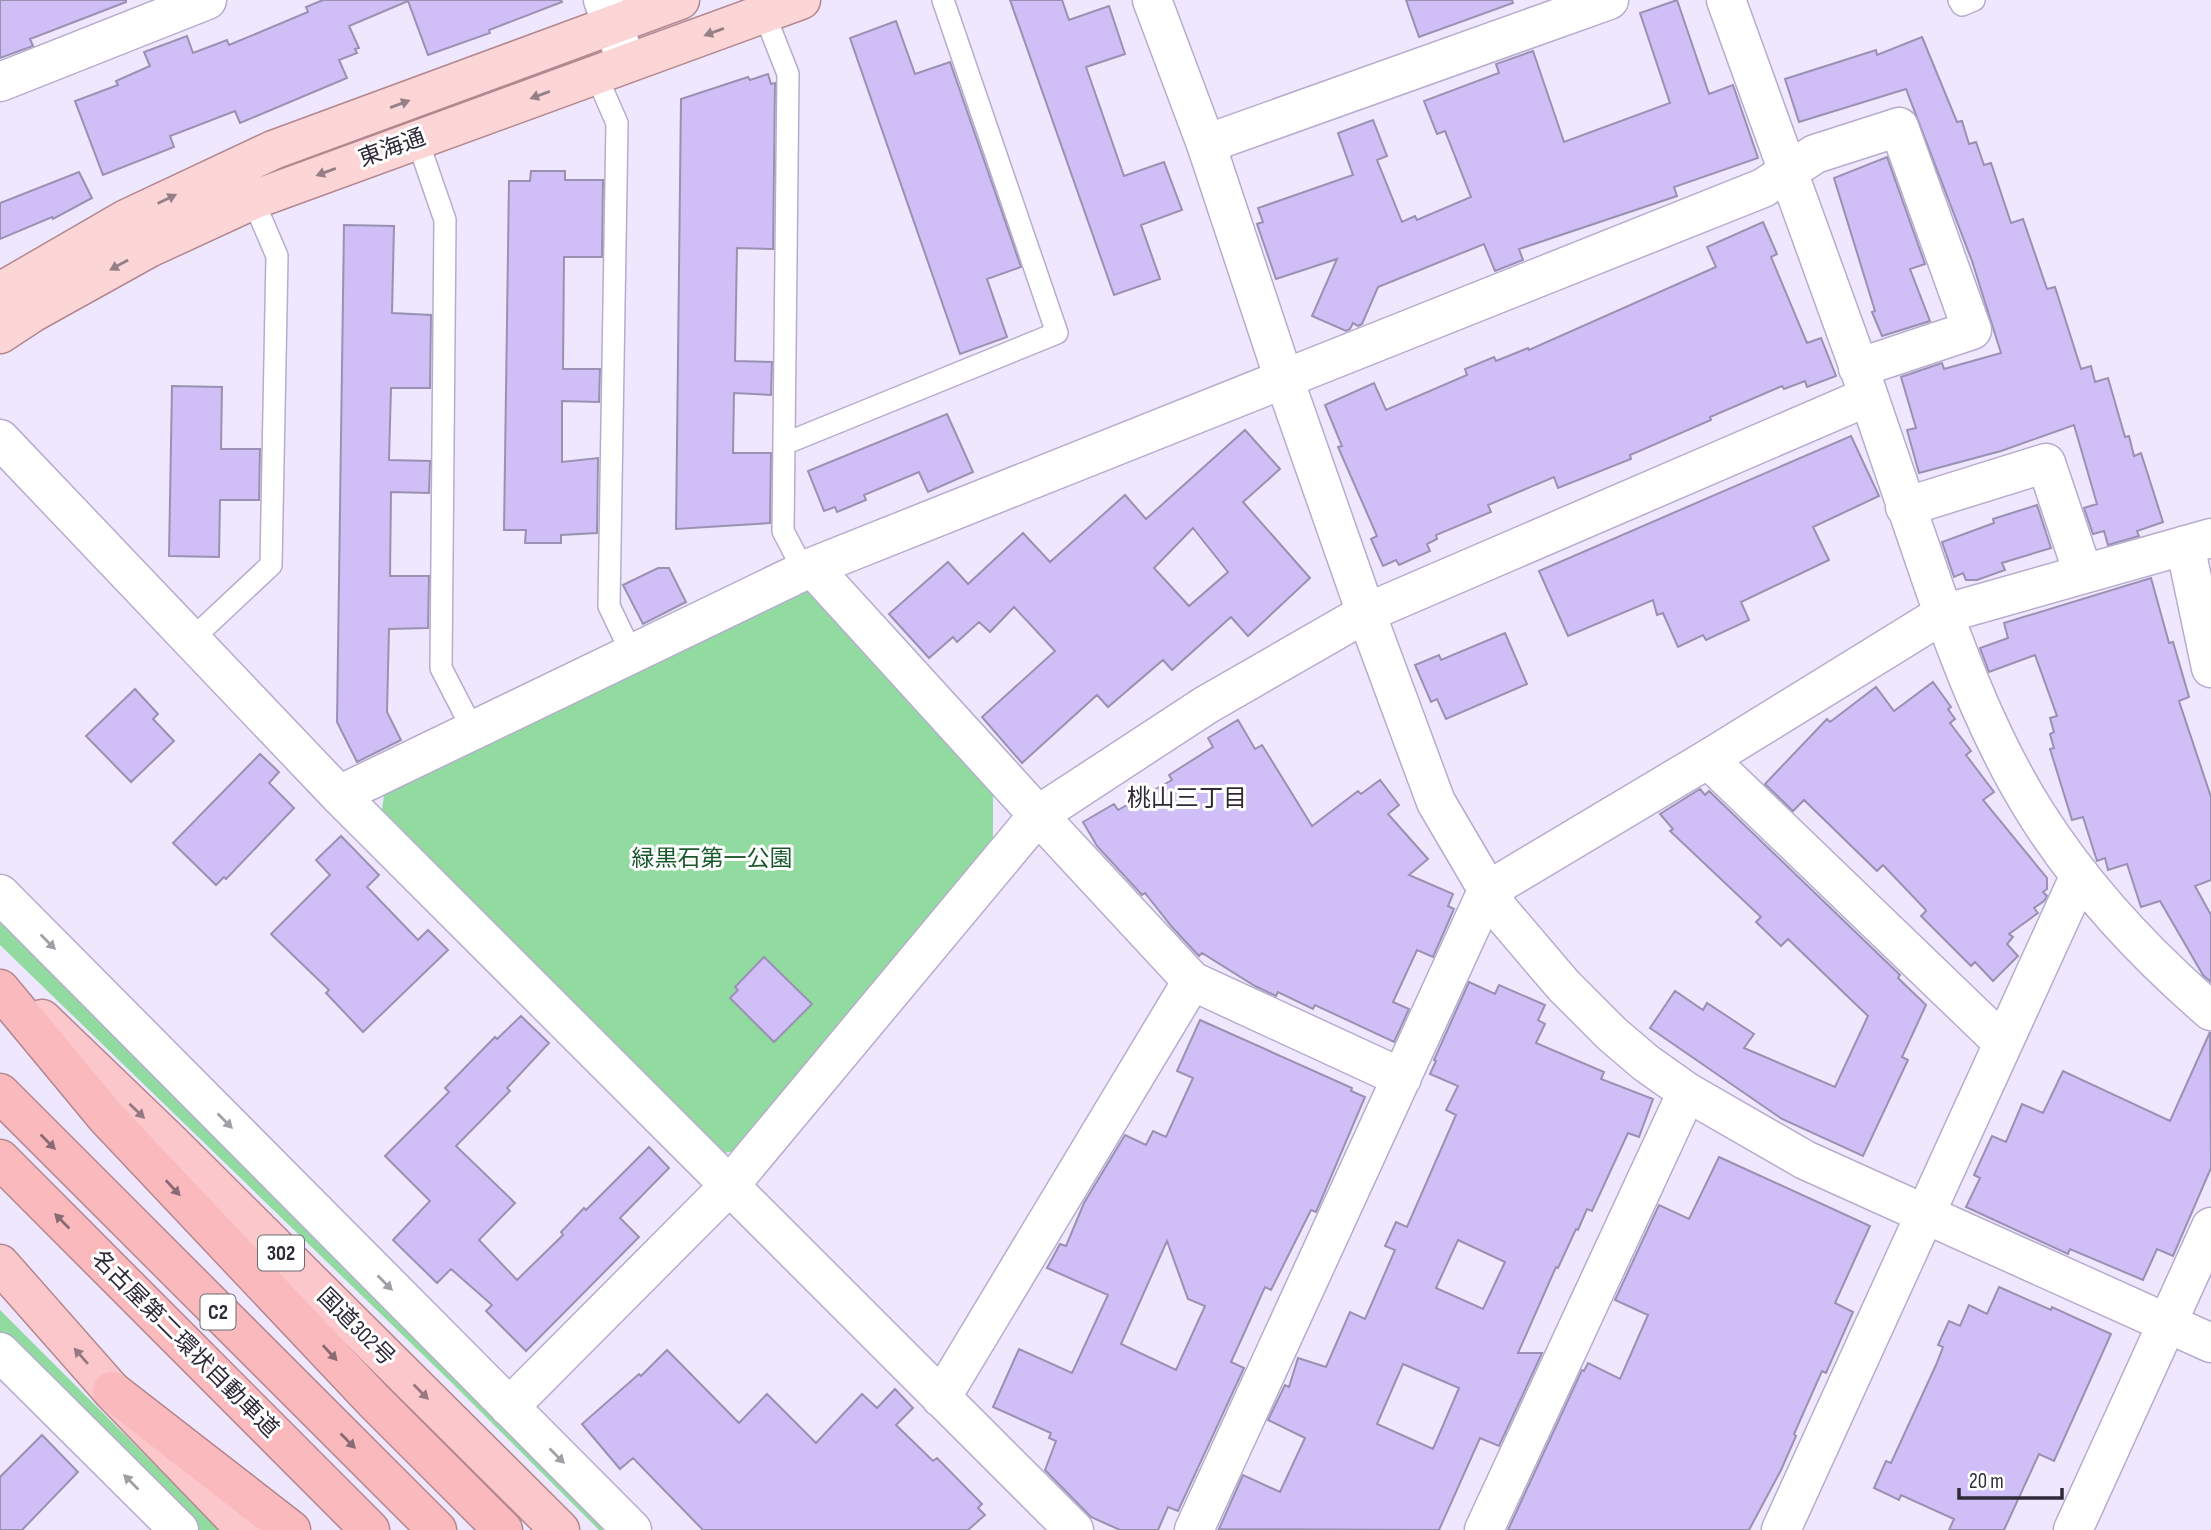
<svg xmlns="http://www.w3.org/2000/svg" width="2211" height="1530" font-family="'Sofia Sans Condensed','Noto Sans JP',sans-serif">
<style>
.green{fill:#91dba1}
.building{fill:#cfbff6;stroke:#9a91b2;stroke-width:2;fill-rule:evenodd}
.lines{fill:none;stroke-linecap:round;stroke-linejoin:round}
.service-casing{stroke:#b7acce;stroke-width:24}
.minor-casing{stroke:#b7acce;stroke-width:41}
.tertiary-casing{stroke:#b7acce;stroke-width:41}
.primary-casing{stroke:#b3878e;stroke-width:41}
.trunk-casing{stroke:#b3878e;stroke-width:41}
.motorway-casing{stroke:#b3878e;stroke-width:41}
.service{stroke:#fff;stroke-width:21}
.minor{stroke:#fff;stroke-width:38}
.tertiary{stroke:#fff;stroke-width:38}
.primary{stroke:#fcd5d7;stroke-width:38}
.trunk{stroke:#fbc7ca;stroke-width:38}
.motorway{stroke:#fab9bd;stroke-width:38}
.oneway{fill:#968088}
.oneway2{fill:#a19fa5}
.oneway3{fill:#957881}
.oneway4{fill:#8a6a74}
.labels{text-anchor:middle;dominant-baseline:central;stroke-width:6;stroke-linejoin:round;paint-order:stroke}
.shield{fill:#fff;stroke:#6d6a74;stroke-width:2}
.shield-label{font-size:21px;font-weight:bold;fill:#2f2a38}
.street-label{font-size:23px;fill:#2f2a38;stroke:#fff}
.park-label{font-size:23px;fill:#19582c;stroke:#fff}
.neighbourhood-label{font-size:24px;fill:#2f2a38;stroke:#fff}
</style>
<rect width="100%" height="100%" fill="#eee7fd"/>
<path class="green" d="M802,590L816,593L993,787V839L736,1151L718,1154L381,817L385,788Z
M0,905L618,1530H599L453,1384L0,945Z
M0,1310L220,1530H190L0,1341Z"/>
<path class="building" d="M0,0H126V2L30,39L33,46L0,58Z
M323,0H561L562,2L489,30L490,33L428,55L408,1L349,26L359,48L355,49L357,53L339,60L347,78L240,123L235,111L170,136L174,147L103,175L75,101L118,85L116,81L150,66L144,52L187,36L193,53L227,40L229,45L308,12L306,7Z
M1010,0H1062L1069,20L1109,6L1125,54L1086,67L1124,176L1164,162L1182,210L1141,225L1160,279L1114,295Z
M1406,0H1512L1513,3L1419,37Z
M1677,0L1709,94L1733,85L1758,158L1674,187L1677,196L1519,249L1523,260L1495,271L1484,244L1378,287L1362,324L1358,326L1353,323L1350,329L1346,331L1312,316L1337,259L1276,279L1257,224L1263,222L1258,208L1353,175L1338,133L1373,120L1387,156L1377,160L1402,222L1415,216L1417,220L1471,197L1445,131L1437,134L1424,101L1499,73L1496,64L1533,51L1564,142L1670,103L1640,13Z
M896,21L915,74L950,62L1021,267L987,279L1007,337L960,354L850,38Z
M1922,37L1957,122L1962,121L1969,144L1976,142L1984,165L1991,163L2011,223L2023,219L2047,289L2055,287L2081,369L2091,366L2095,382L2108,378L2125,437L2129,436L2134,456L2141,453L2163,522L2137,531L2139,536L2108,545L2104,531L2093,534L2084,508L2097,504L2074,425L2001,451L1919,473L1907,430L1916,428L1901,377L1942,363L1944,369L2001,353L1972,261L1906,89L1799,122L1785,79L1876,50L1877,55Z
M768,74L771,84L775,83L773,249L737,248L735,361L772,362L771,395L734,393L733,453H771L770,523L676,529L681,99L748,77L750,80Z
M1887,157L1925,264L1910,269L1930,321L1882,336L1872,312L1875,311L1834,178Z
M531,171H565V180H603L602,257H564L563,369H600L599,402L562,401V462L598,458L597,533L561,535V543H525L526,530H504L509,181H530Z
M79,172L92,198L53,219L52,217L0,239V203Z
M1763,222L1777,254L1771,257L1807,343L1821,338L1836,376L1807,387L1805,381L1784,389L1782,386L1710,417L1711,420L1630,455L1631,459L1558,488L1554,477L1488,505L1491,512L1436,535L1437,539L1427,544L1430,551L1399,565L1396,560L1383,566L1371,539L1377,536L1338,447L1342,446L1325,405L1374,383L1386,410L1467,375L1465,369L1494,357L1496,361L1528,348L1529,350L1716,267L1707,247Z
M344,225L394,226L392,313L431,315L430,388H391L389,460L430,461L429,493L391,492L390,576H429L428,628L389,629L387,712L401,740L357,762L337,722Z
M172,386L222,387L221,449H260L259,500H220L219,557L169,556Z
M947,414L973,472L928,492L919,472L864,495L866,500L837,512L835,507L824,511L808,471Z
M1245,430L1280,469L1243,502L1310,578L1248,636L1231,617L1172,670L1163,660L1108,707L1097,695L1022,763L982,717L1055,651L1014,607L990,632L979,622L957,642L953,637L929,658L889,614L948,562L968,584L1023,533L1050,562L1125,495L1146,519ZM1193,528L1228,572L1189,606L1154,568Z
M1851,436L1879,496L1813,527L1829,560L1741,602L1749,620L1706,640L1703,635L1678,647L1663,613L1657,615L1653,600L1568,636L1539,571Z
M2037,505L2051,548L2002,563L2005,570L1977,580H1966L1963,573L1954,577L1942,542L1994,523L1993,519Z
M658,568H669L686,602L643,624L623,585Z
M2151,578L2169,643L2173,642L2189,697L2179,701L2211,797V880L2195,886L2211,915V982L2203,975L2160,901L2141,907L2127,864L2108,870L2105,858L2097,861L2083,817L2072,820L2050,749L2054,748L2050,734L2054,732L2050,718L2057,716L2035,655L1989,672L1980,648L2008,638L2004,623Z
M1505,633L1527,684L1446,719L1437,699L1431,702L1415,665L1439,655L1441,660Z
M1933,682L1951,707L1948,709L1955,719L1950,723L1971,751L1966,755L1994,792L1983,800L2047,878V889L2043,892L2047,896L2044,901L2034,908L2038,913L2009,934L2013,937L2007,944L2018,956L1993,981L1975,962L1971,966L1921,916L1926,911L1925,909L1883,865L1877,871L1804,800L1793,811L1765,784L1827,719L1830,722L1876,687L1894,711Z
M135,689L158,714L153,719L174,741L131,782L86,736Z
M1238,720L1255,749L1262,745L1312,826L1358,791L1361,794L1380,780L1399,805L1388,814L1428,859L1409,875L1453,894L1448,906L1454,909L1433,957L1417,950L1393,1002L1409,1009L1394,1042L1315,1005L1313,1009L1278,992L1276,996L1255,986L1202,953L1199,956L1172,927L1145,893L1142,895L1097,846L1083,822L1114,804L1118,810L1172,780L1169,775L1213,747L1208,738Z
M260,754L279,772L269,783L294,808L226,879L224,877L216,885L173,843Z
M1700,789L1705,795L1709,791L1900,975L1898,978L1926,1005L1902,1057L1908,1060L1863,1156L1782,1119L1650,1028L1675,991L1703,1010L1707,1003L1754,1034L1744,1048L1835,1087L1868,1016L1788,939L1781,946L1756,922L1761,917L1670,831L1673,829L1660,814Z
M341,836L379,875L367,887L418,940L428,930L448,950L363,1032L326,993L329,990L271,934L330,875L316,860Z
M764,957L812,1004L774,1042L730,998L738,990L735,987Z
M1469,982L1495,994L1499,985L1545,1005L1538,1020L1545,1024L1536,1043L1604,1072L1601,1079L1653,1099L1639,1137L1628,1133L1592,1211L1587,1209L1578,1230L1576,1229L1558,1268L1556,1267L1518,1353H1542L1499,1446L1480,1438L1439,1530L1219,1529L1243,1475L1280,1492L1305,1438L1268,1420L1285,1385L1289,1387L1298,1358L1326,1367L1350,1312L1365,1319L1395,1250L1385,1246L1396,1222L1407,1227L1456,1115L1446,1110L1458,1086L1430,1074L1436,1061L1434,1060ZM1458,1240L1505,1262L1483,1309L1436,1288ZM1403,1364L1459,1388L1433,1449L1377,1424Z
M521,1016L549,1043L507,1088L510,1091L456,1146L515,1203L479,1240L517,1280L563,1235L561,1232L584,1208L586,1210L649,1147L669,1168L620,1218L639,1237L526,1351L486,1311L492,1305L451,1269L437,1283L393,1240L430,1201L385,1156L449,1092L445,1088L495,1037L497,1039Z
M1200,1020L1352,1088L1351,1091L1365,1097L1316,1212L1311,1210L1271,1290L1265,1287L1231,1362L1244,1368L1178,1511L1168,1507L1158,1530H1120L1091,1517L1045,1470L1056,1441L1049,1438L1051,1433L993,1407L1019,1349L1072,1373L1108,1295L1047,1268L1060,1244L1066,1246L1084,1203L1125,1135L1146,1145L1153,1131L1166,1137L1193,1078L1177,1071ZM1167,1241L1188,1299L1205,1306L1176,1370L1121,1344Z
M2210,1032L2211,1168L2173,1256L2157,1249L2143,1280L2070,1249L2068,1254L1966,1207L1980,1178L1974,1175L1992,1136L2006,1142L2022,1104L2043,1113L2063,1071L2170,1121Z
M1719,1157L1870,1226L1835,1303L1853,1312L1826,1373L1822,1371L1794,1434L1796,1436L1781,1470L1749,1530H1508L1582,1370L1584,1371L1588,1363L1620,1379L1648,1315L1615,1300L1659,1205L1689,1219Z
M1999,1287L2051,1310L2052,1307L2111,1334L2054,1461L2039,1454L2004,1530H1949L1954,1519L1901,1495L1899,1500L1874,1488L1886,1461L1891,1463L1936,1365L1943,1347L1938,1345L1949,1321L1960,1326L1969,1305L1987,1314Z
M667,1350L739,1423L767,1394L816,1443L862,1394L877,1408L895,1389L913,1408L896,1425L933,1461L937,1458L982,1504L978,1508L985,1515L968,1530H703L633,1458L620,1469L582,1424L639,1374L641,1376Z
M42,1435L78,1472L22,1530H0V1477Z"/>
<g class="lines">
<g class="service-casing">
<path id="service" d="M1959,0L1962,5L1974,0
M764,13L788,74L783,531L804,571
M596,75L617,123L609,606L632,654
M417,139L445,220L441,668L473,730
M784,444L1057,333L943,0
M191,640L271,565L277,256L253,200"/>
</g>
<g class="minor-casing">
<path id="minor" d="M603,0L625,57
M1726,0C1769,122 1815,243 1858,365C1883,439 1908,513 1934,587C1962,666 1992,744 2037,815C2084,889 2145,954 2211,1011
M0,82L207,0
M1206,144L1609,0
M0,439L339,795L1074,1530
M1905,507L2046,463L2083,573
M2185,545L2211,668
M812,567L1038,815L1192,981L1402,1078
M1708,759L2003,1043
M339,795L812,567L1763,188L1815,154L1899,127L1972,330L1858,368
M0,894L632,1530
M0,1352L179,1530
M941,1398L1192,981
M509,1407L729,1186L1038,815L1206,705L1366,613L1867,397
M1194,1530L1487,891L1708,759L1943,614L2211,538
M1484,1530L1687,1092
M1781,1530L2080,875
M2073,1530L2211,1227"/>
</g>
<g class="tertiary-casing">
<path id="tertiary" d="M1152,0L1206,144L1284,379L1366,613L1436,802L1500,911L1564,986L1612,1034L1646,1063L1687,1092L1805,1160L2211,1343"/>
</g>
<g class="primary-casing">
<path id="primary" d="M0,292L126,219L273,150L680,0
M0,334L32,313L149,248L253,200L801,0"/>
</g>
<g class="trunk-casing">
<path id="trunk" d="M42,1019L172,1144L560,1530
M0,1264L112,1391L246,1530"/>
</g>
<g class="motorway-casing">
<path id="motorway" d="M0,989L106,1117L374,1401L503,1530
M0,1093L437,1530
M0,1159L370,1530
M112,1391L291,1530"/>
</g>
<use href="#service" class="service"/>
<use href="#minor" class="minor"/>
<use href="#tertiary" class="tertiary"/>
<use href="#primary" class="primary"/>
<use href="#trunk" class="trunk"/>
<use href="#motorway" class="motorway"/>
</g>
<defs><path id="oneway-solid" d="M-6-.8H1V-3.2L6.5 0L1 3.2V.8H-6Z" transform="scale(1.75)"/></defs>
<g class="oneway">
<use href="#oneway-solid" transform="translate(714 32) rotate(160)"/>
<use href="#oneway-solid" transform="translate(540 95) rotate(160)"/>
<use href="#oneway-solid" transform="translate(400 104) rotate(-20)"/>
<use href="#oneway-solid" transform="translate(326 172) rotate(160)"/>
<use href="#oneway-solid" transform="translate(167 199) rotate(-26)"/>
<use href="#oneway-solid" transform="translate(119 265) rotate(151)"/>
</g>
<g class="oneway2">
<use href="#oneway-solid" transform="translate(48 942) rotate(45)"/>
<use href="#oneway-solid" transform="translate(225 1121) rotate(45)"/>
<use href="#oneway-solid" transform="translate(385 1283) rotate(45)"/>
<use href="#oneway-solid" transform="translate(557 1456) rotate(45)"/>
<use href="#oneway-solid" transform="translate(131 1482) rotate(-135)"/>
</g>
<g class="oneway3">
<use href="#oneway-solid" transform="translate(137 1111) rotate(44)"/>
<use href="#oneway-solid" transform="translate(81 1356) rotate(-131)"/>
<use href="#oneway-solid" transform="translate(421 1392) rotate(45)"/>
</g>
<g class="oneway4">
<use href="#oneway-solid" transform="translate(48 1142) rotate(45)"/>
<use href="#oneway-solid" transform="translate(173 1188) rotate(47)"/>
<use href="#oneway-solid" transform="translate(62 1221) rotate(-135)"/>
<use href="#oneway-solid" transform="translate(330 1353) rotate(47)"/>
<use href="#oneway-solid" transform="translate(348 1441) rotate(45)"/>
</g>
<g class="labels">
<g class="shield">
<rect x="258" y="1235.5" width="46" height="35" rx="5"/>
<rect x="200.5" y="1294.5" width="35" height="35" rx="5"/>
</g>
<g class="shield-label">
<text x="281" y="1253">302</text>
<text x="218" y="1312">C2</text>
</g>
<g class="street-label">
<text transform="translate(392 148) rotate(-20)">東海通</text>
<text transform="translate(356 1327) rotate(45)">国道302号</text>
<text transform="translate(185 1344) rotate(45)">名古屋第二環状自動車道</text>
</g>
<g class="park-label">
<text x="712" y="859">緑黒石第一公園</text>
</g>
<g class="neighbourhood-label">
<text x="1187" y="798">桃山三丁目</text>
</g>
</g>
<path d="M1959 1488v10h103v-10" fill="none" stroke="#2f2a38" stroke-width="3.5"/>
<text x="1969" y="1488" font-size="21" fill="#2f2a38" stroke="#ffffff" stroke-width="5" paint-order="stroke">20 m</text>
</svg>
